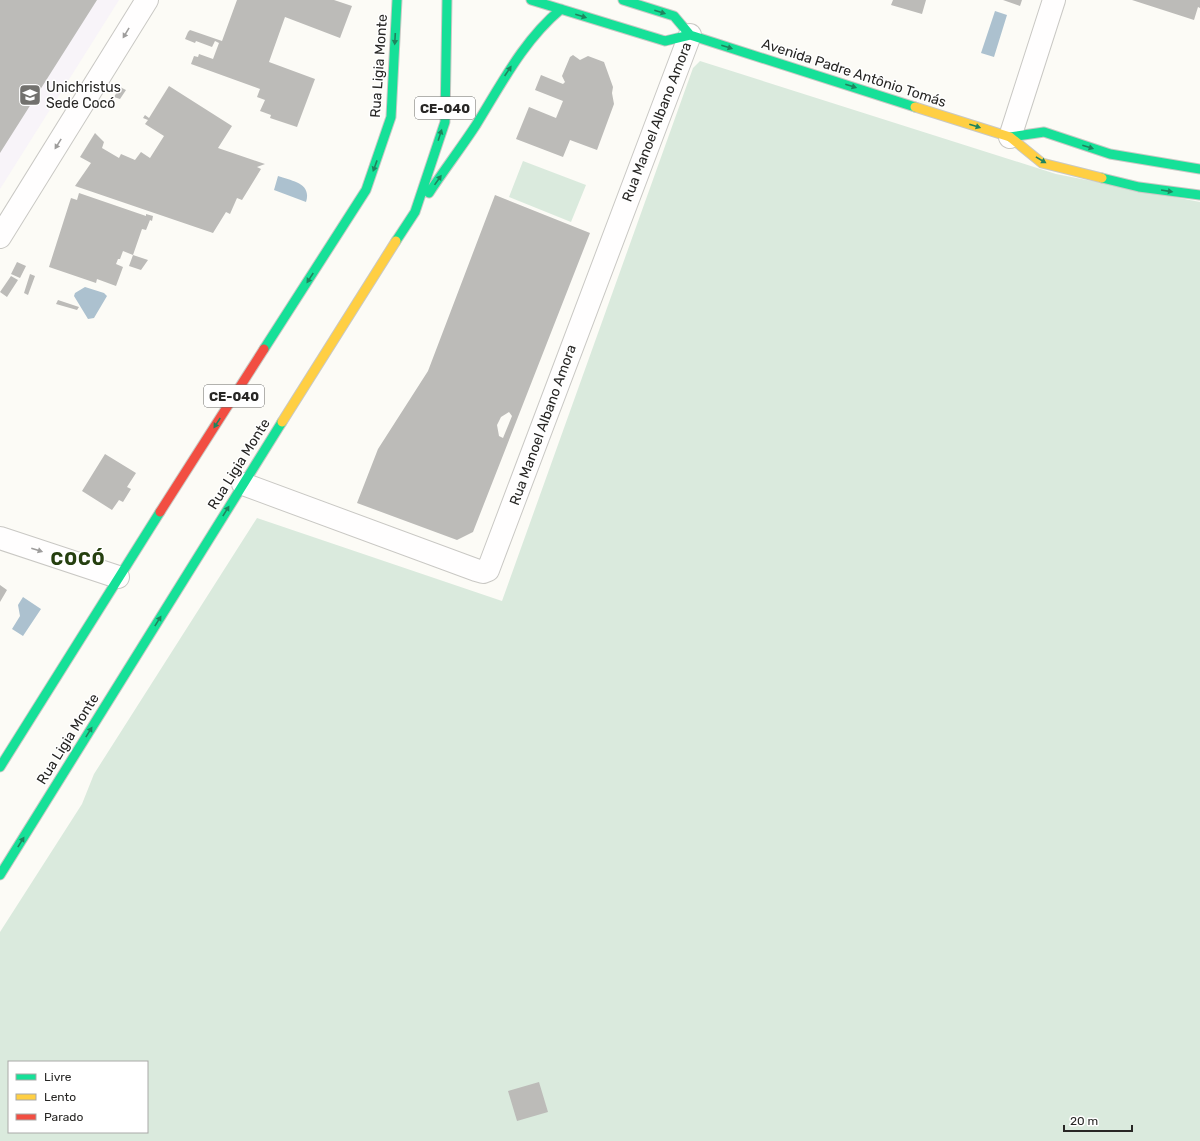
<svg xmlns="http://www.w3.org/2000/svg" width="1200" height="1141" font-family="Rubik,sans-serif">
<style>
.education{fill:#f8f4f9}
.green{fill:#daeadd;fill-rule:evenodd}
.water{fill:#acc1cf}
.building{fill:#bcbbb8;fill-rule:evenodd}
.lines{fill:none;stroke-linecap:round;stroke-linejoin:round}
.street-casing{stroke:#c9c8c4;stroke-width:24}
.fast-casing{stroke:#c9c8c4;stroke-width:11}
.slow-casing{stroke:#c9c8c4;stroke-width:11}
.jam-casing{stroke:#c9c8c4;stroke-width:11}
.street{stroke:#fffefe;stroke-width:22}
.fast{stroke:#16e098;stroke-width:9}
.slow{stroke:#ffcf43;stroke-width:9}
.jam{stroke:#f24e42;stroke-width:9}
.oneway{fill:#1f845e}
.oneway2{fill:#9e9d9c}
.labels{text-anchor:middle;dominant-baseline:central;stroke-width:3;stroke-linejoin:round;paint-order:stroke}
.shield{fill:#fff;stroke:#686866;stroke-width:1}
.shield-label{font-size:13px;font-weight:bold;fill:#282725}
.street-label{font-size:14px;fill:#282725;stroke:#fff}
.poi-label{font-size:14px;fill:#282725;stroke:#fff;text-anchor:start}
.district-label{font-size:18px;font-weight:bold;letter-spacing:1px;fill:#253f0f;stroke:#fff}
</style>
<rect width="100%" height="100%" fill="#fcfbf6"/>
<path class="education" d="M0,0H119L0,189Z"/>
<path class="green" d="M700,61L1056,174L1200,202V1141H0V932L82,804L94,774L257,518L502,601L693,68ZM9,1062H147V1132H9Z
M523,161L586,185L571,222L509,197Z"/>
<path class="water" d="M995,11L1007,15L994,57L981,53Z
M278,176C292,181 312,183 306,202L274,190Z
M85,287L104,293L107,296L94,318L88,319L74,296L75,293Z
M23,597L41,609L23,636L12,629L20,616L18,605Z"/>
<path class="building" d="M0,0H97L0,153Z
M237,0H334L352,6L340,38L285,17L269,62L315,79L297,127L270,118L271,115L260,111L265,100L257,97L260,89L191,64L194,56L198,57L199,54L213,59L219,43L215,41L212,47L196,41L195,43L185,39L188,32L190,30L222,41Z
M893,0H926L922,14L891,5Z
M1003,0H1022L1020,6Z
M1132,0H1200V8L1198,7L1194,20Z
M573,55L580,60L588,56L604,62L613,87L612,93L614,104L597,150L570,140L563,157L516,139L529,107L556,118L563,101L535,90L541,75L563,84L565,82L562,76L570,57Z
M169,86L232,126L218,148L265,164L257,167L261,169L242,200L237,198L230,214L226,212L213,233L75,186L91,163L80,157L95,133L104,142L102,148L119,158L121,154L135,160L141,152L150,158L164,136L145,124L148,120L143,118L145,115L149,118Z
M120,87L126,90L120,99L114,97Z
M79,193L146,216V214L153,216L152,221L150,220L146,230L142,229L133,255L123,251L120,259H118L116,264L123,267L116,286L97,279L96,283L49,267L71,198L77,200Z
M495,195L590,233L473,532L457,540L357,503L378,449L428,371ZM509,412L512,416L503,438L499,436L497,425L501,417Z
M133,255L148,260L141,270L129,266Z
M17,262L26,266L20,278L11,274Z
M30,274L35,276L28,295L24,293Z
M11,276L18,280L7,297L0,292Z
M58,300L79,307L77,310L56,304Z
M105,454L136,473L127,487L131,489L123,502L119,500L112,510L82,491Z
M0,585L7,590L0,602Z
M539,1082L548,1112L517,1121L508,1091Z"/>
<g class="lines">
<g class="street-casing">
<path id="street" d="M1010,137L1054,0
M0,237L147,0
M243,484L476,570L483,572L488,570L690,35
M0,538L118,577"/>
</g>
<g class="fast-casing">
<path id="fast" d="M531,0L665,41L690,35
M623,0L674,16L690,35L915,107
M1010,137L1044,132L1110,154L1200,169
M1102,178L1139,187L1200,195
M429,193C444,170 461,148 476,125C502,83 523,41 561,9
M396,241L415,212L445,122L447,0
M264,349L366,190L391,117L397,0
M0,767L160,512
M0,875L282,422"/>
</g>
<g class="slow-casing">
<path id="slow" d="M915,107L1010,137L1042,163L1102,178
M282,422L396,241"/>
</g>
<g class="jam-casing">
<path id="jam" d="M160,512L264,349"/>
</g>
<use href="#street" class="street"/>
<use href="#fast" class="fast"/>
<use href="#slow" class="slow"/>
<use href="#jam" class="jam"/>
</g>
<defs><path id="oneway-solid" d="M-6-.8H1V-3.2L6.5 0L1 3.2V.8H-6Z"/></defs>
<g class="oneway">
<use href="#oneway-solid" transform="translate(660 12) rotate(18)"/>
<use href="#oneway-solid" transform="translate(581 16) rotate(17)"/>
<use href="#oneway-solid" transform="translate(395 39) rotate(93)"/>
<use href="#oneway-solid" transform="translate(727 47) rotate(18)"/>
<use href="#oneway-solid" transform="translate(508 71) rotate(-56)"/>
<use href="#oneway-solid" transform="translate(851 86) rotate(18)"/>
<use href="#oneway-solid" transform="translate(975 126) rotate(18)"/>
<use href="#oneway-solid" transform="translate(440 135) rotate(-72)"/>
<use href="#oneway-solid" transform="translate(1088 147) rotate(18)"/>
<use href="#oneway-solid" transform="translate(1041 160) rotate(31)"/>
<use href="#oneway-solid" transform="translate(375 166) rotate(110)"/>
<use href="#oneway-solid" transform="translate(438 180) rotate(-55)"/>
<use href="#oneway-solid" transform="translate(1167 191) rotate(9)"/>
<use href="#oneway-solid" transform="translate(310 278) rotate(123)"/>
<use href="#oneway-solid" transform="translate(217 423) rotate(123)"/>
<use href="#oneway-solid" transform="translate(226 511) rotate(-58)"/>
<use href="#oneway-solid" transform="translate(158 621) rotate(-58)"/>
<use href="#oneway-solid" transform="translate(89 732) rotate(-58)"/>
<use href="#oneway-solid" transform="translate(21 842) rotate(-58)"/>
</g>
<g class="oneway2">
<use href="#oneway-solid" transform="translate(126 33) rotate(121)"/>
<use href="#oneway-solid" transform="translate(58 144) rotate(122)"/>
<use href="#oneway-solid" transform="translate(37 550) rotate(18)"/>
</g>
<defs>
<g id="university-square" transform="scale(1.15)"><rect x="-9" y="-9" width="18" height="18" rx="4" fill="#72716e" stroke="#fff"/><path d="M0-5L7-2L0 1L-7-2ZM-4 1L0 2.5L4 1V4Q0 6-4 4Z" fill="#fff"/></g>
</defs>
<g fill-rule="evenodd">
<use href="#university-square" x="30" y="95"/>
</g>
<g class="labels">
<g class="shield">
<rect x="415" y="97" width="60" height="22" rx="3"/>
<rect x="204" y="385" width="60" height="22" rx="3"/>
</g>
<g class="shield-label">
<text x="445" y="108">CE-040</text>
<text x="234" y="396">CE-040</text>
</g>
<g class="street-label">
<text transform="translate(379 66) rotate(-86)">Rua Ligia Monte</text>
<text transform="translate(854 73) rotate(18)">Avenida Padre Antônio Tomás</text>
<text transform="translate(657 122) rotate(-69)">Rua Manoel Albano Amora</text>
<text transform="translate(543 425) rotate(-70)">Rua Manoel Albano Amora</text>
<text transform="translate(239 464) rotate(-58)">Rua Ligia Monte</text>
<text transform="translate(68 739) rotate(-58)">Rua Ligia Monte</text>
</g>
<g class="poi-label">
<text x="46" y="87">Unichristus<tspan x="46" dy="16">Sede Cocó</tspan></text>
</g>
<g class="district-label">
<text x="78" y="559">COCÓ</text>
</g>
</g>
<rect x="8" y="1061" width="140" height="72" fill="#ffffff" stroke="#a9a9a8"/>
<rect x="16" y="1074" width="20" height="6" fill="#16e098" stroke="#a9a9a8"/>
<text x="44" y="1081" font-size="12" fill="#282725">Livre</text>
<rect x="16" y="1094" width="20" height="6" fill="#ffcf43" stroke="#a9a9a8"/>
<text x="44" y="1101" font-size="12" fill="#282725">Lento</text>
<rect x="16" y="1114" width="20" height="6" fill="#f24e42" stroke="#a9a9a8"/>
<text x="44" y="1121" font-size="12" fill="#282725">Parado</text>
<path d="M1064 1125v6h68v-6" fill="none" stroke="#282725" stroke-width="2"/>
<text x="1070" y="1125" font-size="12" fill="#282725" stroke="#ffffff" stroke-width="3" paint-order="stroke">20 m</text>
</svg>
